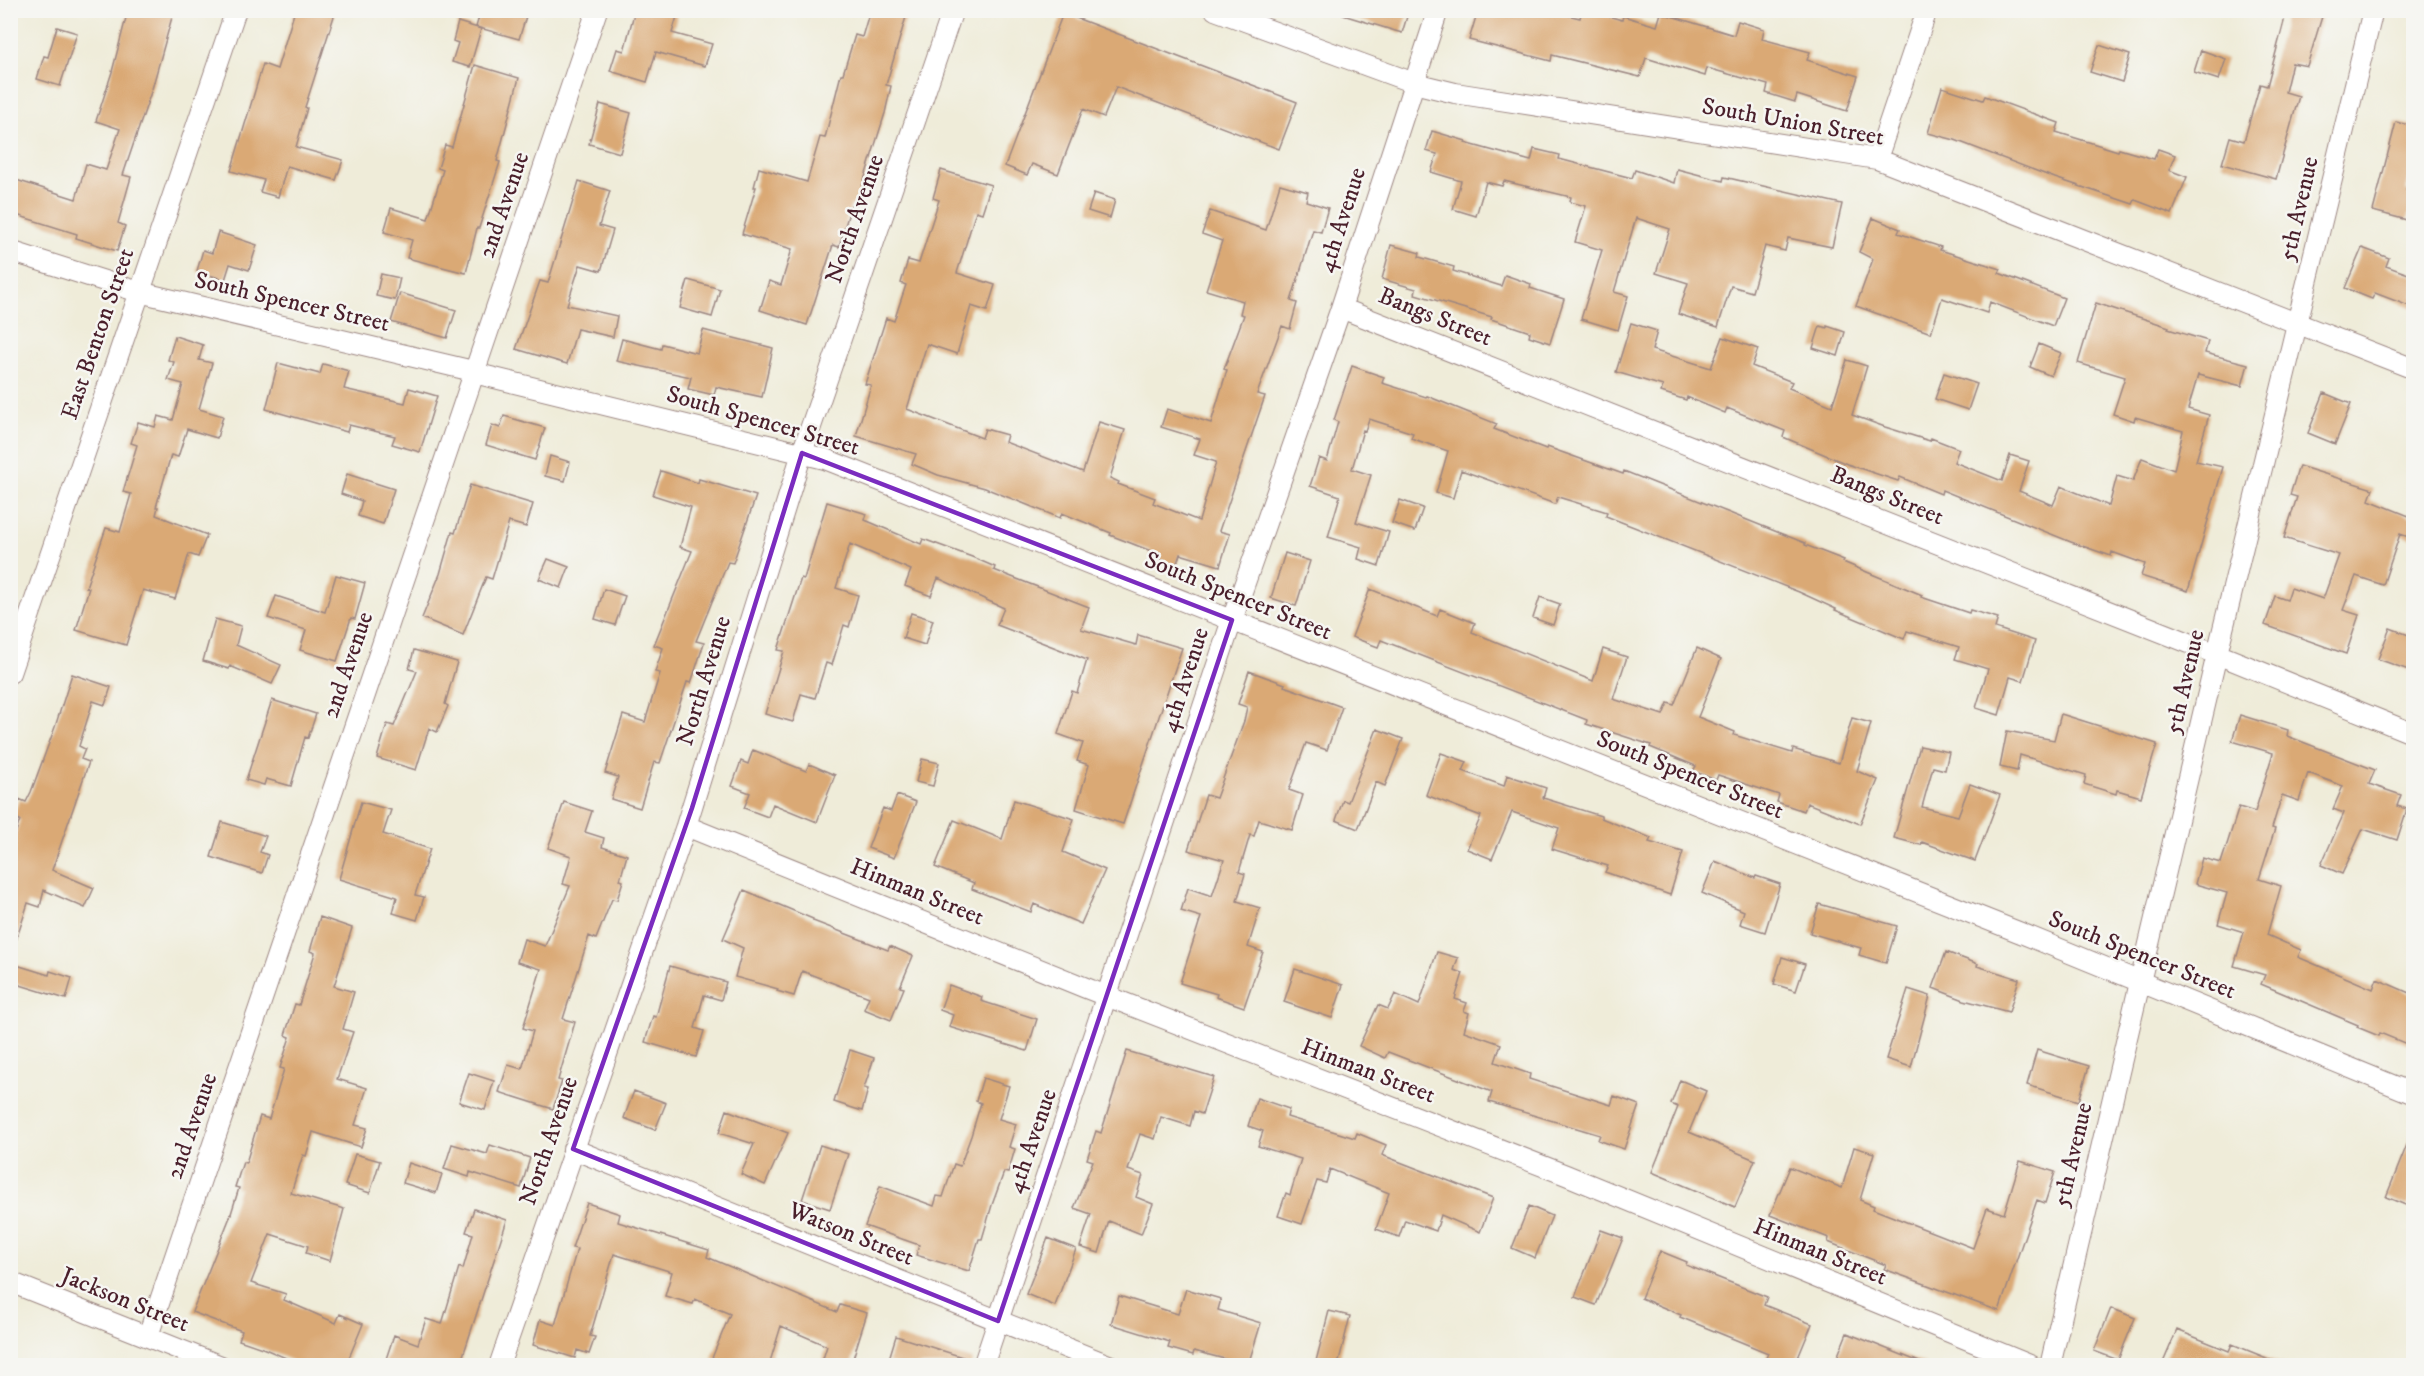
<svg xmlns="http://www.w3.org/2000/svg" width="2424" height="1376" font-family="'IM FELL DW Pica',serif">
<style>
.building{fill:#daa975}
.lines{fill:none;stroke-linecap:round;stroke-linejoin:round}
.minor-casing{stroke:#9c8682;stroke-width:22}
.minor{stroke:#fff;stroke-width:20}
.marked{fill:none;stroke:#7b2cbf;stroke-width:4.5;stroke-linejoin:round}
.labels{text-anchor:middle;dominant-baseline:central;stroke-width:5;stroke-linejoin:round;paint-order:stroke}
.street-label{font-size:24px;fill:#4a1f2b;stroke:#f6f6f2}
</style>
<rect width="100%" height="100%" fill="#f6f6f2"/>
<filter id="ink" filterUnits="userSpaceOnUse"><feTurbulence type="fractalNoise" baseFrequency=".0167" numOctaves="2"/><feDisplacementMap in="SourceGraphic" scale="12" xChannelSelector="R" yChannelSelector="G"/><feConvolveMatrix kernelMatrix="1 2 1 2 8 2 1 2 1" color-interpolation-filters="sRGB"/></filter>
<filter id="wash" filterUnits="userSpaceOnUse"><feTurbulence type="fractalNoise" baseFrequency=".008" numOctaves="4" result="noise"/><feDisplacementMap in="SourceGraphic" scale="24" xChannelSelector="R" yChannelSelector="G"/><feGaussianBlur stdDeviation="1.35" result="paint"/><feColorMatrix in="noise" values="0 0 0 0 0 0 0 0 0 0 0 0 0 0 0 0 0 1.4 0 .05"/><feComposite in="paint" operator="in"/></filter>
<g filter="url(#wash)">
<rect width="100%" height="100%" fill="#efecd9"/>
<g id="blocks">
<path class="building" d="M128,10H174L152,89L123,175L131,177L118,223L125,226L117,251L76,238L77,234L10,213V178L76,199L86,164L106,170L120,129L96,121L112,72Z
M295,10H336L305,107L307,108L296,147L343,160L336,180L287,166L278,197L260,192L264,180L231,171L263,64L277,69Z
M481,10H528L519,39L476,27Z
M635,10H679L672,33L712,44L705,66L656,52L647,82L610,71L617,49L624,51Z
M870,10H908L886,85L891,86L885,113L856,206L851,205L839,247L833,245L807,325L760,310L769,281L781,285L792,249L742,234L756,187H754L759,168L807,182L820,137L825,138L841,74H843L855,35L862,37Z
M1344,10H1409L1402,33L1343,15Z
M1478,10H1546L1580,18L1582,10H1587L1622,20L1623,16L1657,26L1661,13L1734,35L1738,21L1764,29L1762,39L1810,52L1807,60L1858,76L1847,111L1797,95L1795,102L1766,93L1768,85L1707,68L1705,76L1646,58L1640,77L1552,55L1551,61L1469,40Z
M2287,10H2324L2307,66L2292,63L2285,92L2299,96L2276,179L2222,164L2230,137L2244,141L2260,84L2267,86Z
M1063,13L1297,102L1279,149L1116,87L1104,117L1083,109L1058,174L1032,164L1027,175L1005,166Z
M458,22L481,29L470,67L452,62L458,43L453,41Z
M57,27L77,33L60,86L37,79L44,56L48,57Z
M2099,45L2130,55L2122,82L2090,72Z
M2201,50L2226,59L2219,80L2194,72Z
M475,65L519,78L497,161L500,162L479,228H477L466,273L407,258L412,240L384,232L391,208L428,219L443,170L438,168L445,145L452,147Z
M1942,87L1983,100L1985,96L2059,123L2056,132L2118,151L2119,149L2154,159L2158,149L2175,155L2169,170L2187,177L2172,214L2135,200L2133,204L2055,178L1955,140L1928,133Z
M600,104L631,113L620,153L589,144Z
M2396,122L2414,126V163L2406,190L2414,192V195L2407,220L2373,211Z
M1432,131L1466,141L1465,143L1531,161L1534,149L1560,155L1559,159L1632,178L1635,170L1674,183L1677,169L1723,181L1724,177L1842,204L1832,247L1788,238L1785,251L1765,246L1752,292L1731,286L1718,327L1678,314L1688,283L1656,273L1670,229L1636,218L1614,292L1628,296L1618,330L1581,319L1602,250L1575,242L1586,206L1570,202L1571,197L1504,181L1502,186L1486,182L1476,216L1453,209L1461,181L1431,172L1437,154L1426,151Z
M941,170L991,185L982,213L976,211L957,273L995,285L987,311L971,306L957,354L927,344L907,409L982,438L985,429L1007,435L1005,442L1083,472L1099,422L1125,430L1110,478L1119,482L1118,484L1155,498L1153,503L1199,521L1216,462L1194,455L1200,439L1161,427L1167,409L1211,423L1227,370L1224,369L1244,315L1240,314L1243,301L1206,290L1222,241L1202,234L1210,211L1266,230L1280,184L1308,192L1306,201L1328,208L1321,232L1313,230L1291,301L1297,303L1290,329L1282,326L1257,394L1265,396L1219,531L1230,534L1220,566L1180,554L1176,566L1149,555L1151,551L1110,535L1111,533L1062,513L1060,518L985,488L938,475L912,464L916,454L856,436L871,385L865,384L886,318L894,321L906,285L901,283L908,260L919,263L939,200L933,198Z
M579,181L610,191L599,226L613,230L601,271L580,265L567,305L617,316L613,337L577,329L567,364L516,349L540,281L548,283Z
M1094,193L1115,200L1110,218L1088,211Z
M1873,218L1900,229L1898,233L1941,247L1940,250L2001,269L1999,273L2064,298L2053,326L1990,302L1987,313L1942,298L1931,333L1856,306L1873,259L1859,252Z
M218,232L257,245L249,270L230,264L225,280L197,271L203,250L212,253Z
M1391,245L1420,253L1419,257L1454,267L1453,271L1501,286L1505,275L1531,284L1530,288L1564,299L1550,343L1529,336L1530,332L1491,319L1492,317L1415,294L1416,289L1382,279Z
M2362,248L2389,258L2386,266L2414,276V308L2375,293L2372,299L2345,288Z
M381,274L400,278L395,300L376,296Z
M688,280L720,289L712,317L680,308Z
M400,293L456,310L447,338L391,322Z
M2096,303L2169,327L2168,329L2208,341L2205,353L2248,364L2242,386L2198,375L2188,409L2209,415L2196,461L2223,467L2188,591L2141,576L2145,564L2112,552L2111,556L2071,542L1942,490L1941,494L1900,477L1898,481L1847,464L1783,437L1785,431L1727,408L1725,413L1687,397L1686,400L1661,392L1663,386L1616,372L1631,323L1657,331L1652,350L1711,368L1723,337L1758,349L1752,366L1792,382L1789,388L1832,406L1847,360L1867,366L1852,415L1885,427L1930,441L1931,438L1959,449L1954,462L2002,481L2010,455L2029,461L2019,491L2053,505L2061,486L2109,506L2117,476L2133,481L2142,458L2174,470L2183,431L2135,417L2134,421L2113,414L2125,377L2078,363Z
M1820,326L1827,328V326L1845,332L1838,356L1813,348Z
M703,330L773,348L762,397L716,387L714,395L688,389L691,377L616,361L622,339L661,349L662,344L697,353Z
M175,336L203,345L199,360L212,363L199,409L223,416L217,438L187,429L178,457L171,455L156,507H158L156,515L207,535L198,557L189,554L175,599L143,590L126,645L76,630L89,588L86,587L106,528L120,532L131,494L123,492L137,445L131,443L138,422L155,427L158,416L173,420L183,384L168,380L174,362L168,360Z
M2039,344L2061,353L2051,376L2030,367Z
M278,363L320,374L323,364L349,371L344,389L405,403L409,388L437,396L420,452L392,444L395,436L349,425L347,432L266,409Z
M1352,366L1384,377L1382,383L1426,397L1427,396L1497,424L1494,429L1546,449L1547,447L1623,474L1624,471L1805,543V545L1844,560L1843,562L1922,595L1921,597L1969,613L1970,610L1998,618L1995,628L2035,641L2023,681L2010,677L1999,715L1976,708L1988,669L1955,659L1959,647L1907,631L1904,639L1835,610L1836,609L1799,592L1606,516L1607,512L1558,497L1555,504L1461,470L1453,498L1436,493L1448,451L1411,438L1413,433L1369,419L1365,431L1363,430L1352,469L1371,475L1356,522L1389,532L1379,566L1358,559L1361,547L1328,537L1340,496L1310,486L1319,458L1327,461L1338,422L1334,420Z
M1944,373L1977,384L1968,410L1935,399Z
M2324,393L2351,404L2335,444L2308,433Z
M504,416L545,428L535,460L486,445L492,425L500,428Z
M550,456L570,462L565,481L545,476Z
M2299,466L2373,489L2369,500L2414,518V539L2400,534L2383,585L2356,576L2343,610L2359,615L2346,654L2265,625L2275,596L2287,600L2291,588L2323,599L2339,555L2284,538L2297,497L2290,495Z
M661,471L698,483L699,479L756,496L733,563L728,562L696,641L704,643L691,683L687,682L660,763L654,762L640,808L611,799L618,777L605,773L623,715L645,722L660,673L655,672L663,648L654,645L692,551L680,547L691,507L653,495Z
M347,474L394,489L383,524L358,516L362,501L341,494Z
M470,485L533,504L526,527L509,522L492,579L486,577L463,635L422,618L440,574L452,532L455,533Z
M1400,500L1423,508L1415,531L1392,523Z
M827,502L867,514L865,520L921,544L923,539L972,557L995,567L994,570L1089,607L1081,629L1136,645L1138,635L1182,648L1123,824L1076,809L1089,765L1077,761L1083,743L1058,734L1072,691L1077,693L1087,660L997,625L1004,608L938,578L931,596L905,586L911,570L850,544L836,588L858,595L849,627L844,625L832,665L826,663L815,698L801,694L793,722L765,714L784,651L778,650L801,578L804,579Z
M1285,553L1310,561L1296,606L1271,598Z
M548,559L569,567L561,588L539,579Z
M336,575L365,583L355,619L351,618L337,661L300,650L306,630L268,618L276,596L325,612Z
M604,589L625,596L615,625L595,619Z
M1370,589L1437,616L1440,609L1475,623L1472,632L1593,681L1603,649L1627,657L1613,699L1663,715L1668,703L1674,705L1697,648L1721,659L1698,717L1735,732L1734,735L1792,753L1793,749L1839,763L1852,718L1871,723L1857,771L1878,780L1860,824L1807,803L1804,811L1777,802L1779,795L1718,775L1716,780L1693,771L1696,766L1650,747L1651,745L1586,724L1587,720L1381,640L1378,647L1352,637Z
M1540,597L1560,604L1553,625L1533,618Z
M911,613L933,620L925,645L903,638Z
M215,619L241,626L236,645L281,665L272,684L230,666L229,669L203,661Z
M2390,628L2414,637V672L2378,659Z
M414,650L457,662L445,704L448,706L437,732L429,728L416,770L377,758L387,724L394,726L417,671L409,669Z
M1249,671L1285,684L1284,686L1342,707L1327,750L1306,743L1289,790L1303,795L1292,830L1259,820L1254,836L1250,835L1239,872L1245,874L1237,901L1260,908L1248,947L1263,952L1244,1007L1216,997L1217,994L1180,983L1201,917L1181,911L1188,888L1212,896L1224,860L1188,850L1206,795L1216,798L1244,721L1247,707L1238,704Z
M72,674L111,687L105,705L93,701L79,746L85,749L81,759L89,762L52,870L94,888L85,908L44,890L40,907L28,903L14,947H10V849L20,820L13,817L19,799L26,802L31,792L55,727Z
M272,700L316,714L308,738L305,737L291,786L266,779L264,785L246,780Z
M2061,714L2157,744L2141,797L2117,790L2116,794L2084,784L2086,775L2020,755L2017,771L2000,767L2007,731L2054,740Z
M2240,715L2288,730L2287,736L2375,770L2369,784L2401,795L2397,806L2407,809L2397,840L2363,829L2342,874L2321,865L2344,813L2333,809L2343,786L2308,773L2299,801L2282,795L2272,828L2275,829L2259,879L2281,886L2267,935L2301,950L2298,957L2373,989L2377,979L2414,995V1047L2380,1033L2379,1036L2357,1027L2358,1025L2261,984L2265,975L2234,966L2244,932L2218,924L2227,893L2195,884L2202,858L2221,863L2239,807L2255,812L2273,753L2232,741Z
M1377,729L1403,739L1385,786L1376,782L1358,829L1336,820L1343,800L1348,802Z
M1920,746L1949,752L1945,770L1933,767L1922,807L1958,816L1970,784L2000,795L1975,861L1922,842L1921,845L1894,838Z
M753,750L806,771L809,764L835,775L817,822L773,804L768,817L744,808L750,793L732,786L741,761L748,764Z
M1441,753L1467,762L1463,771L1504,786L1507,775L1546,788L1543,798L1601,816V818L1651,838L1649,842L1683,852L1670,895L1605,872L1608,866L1552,849L1559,828L1512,812L1492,859L1467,849L1481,816L1426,795Z
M922,759L939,763L933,786L916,782Z
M897,795L916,802L894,858L868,848L883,808L891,811Z
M1014,800L1074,819L1063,852L1105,870L1081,924L1034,904L1031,912L1005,902L972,889L974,883L935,867L954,820L1002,839Z
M361,802L391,810L383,834L430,849L415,895L424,897L417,920L393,913L397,897L339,879Z
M564,802L592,811L585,832L604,838L602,847L627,855L620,880L623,881L617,900L612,899L596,939L589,936L563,1019L575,1022L558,1080L562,1081L553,1109L499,1092L508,1065L522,1069L533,1031L523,1028L541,969L517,962L524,939L545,946L570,886L563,884L571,856L548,848Z
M222,822L266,836L260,852L268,855L262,873L211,857Z
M1715,861L1755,878L1756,876L1780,884L1765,932L1740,924L1744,911L1702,893Z
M744,890L813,919V921L888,950L890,946L913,956L900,987L904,988L891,1020L864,1009L869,997L802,971L794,996L777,991L778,989L735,977L743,948L723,939Z
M1819,904L1897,926L1886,963L1859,955L1861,948L1810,933Z
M320,917L352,928L334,986L354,992L343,1029L353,1032L337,1079L367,1088L355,1125L367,1128L361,1147L313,1132L306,1156L303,1155L291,1193L344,1209L330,1261L306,1253L308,1246L270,1234L251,1283L286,1294L284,1300L336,1323L340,1314L363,1324L346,1365H302L265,1349L239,1340L242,1331L192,1312L230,1217L239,1188L235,1187L243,1162L246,1163L260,1116L269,1119L284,1069L280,1068L290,1037L285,1035L295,1004L299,1005L315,953L310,951Z
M1437,952L1458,958L1454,970L1463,973L1455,999L1467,1003L1464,1011L1469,1013L1464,1031L1501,1044L1495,1062L1530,1074L1529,1079L1611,1105L1614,1096L1639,1105L1624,1149L1598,1140L1600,1135L1489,1102L1492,1092L1388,1052L1385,1058L1359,1046L1378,1005L1388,1009L1395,994L1419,1005Z
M1946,952L1978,964L1977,966L2019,979L2009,1012L1964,1000L1933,988Z
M1782,957L1805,964L1796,991L1774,984Z
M10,963L49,975L50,971L72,978L66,999L10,982Z
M670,966L726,982L721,1000L704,995L695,1028L704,1031L696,1057L645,1042L653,1016L656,1017Z
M1295,969L1343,985L1332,1018L1284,1002Z
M949,985L982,997L981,1001L1037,1019L1027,1051L949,1027L953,1015L940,1010Z
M1908,989L1930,996L1911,1067L1886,1059Z
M850,1050L874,1058L864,1088L868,1089L862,1111L834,1102Z
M2037,1050L2089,1066L2079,1101L2027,1085Z
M1127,1051L1214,1077L1202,1114L1194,1111L1190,1126L1161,1117L1155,1139L1140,1134L1128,1170L1143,1175L1136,1197L1153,1204L1141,1234L1109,1221L1099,1253L1080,1247L1091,1214L1074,1208L1093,1161L1087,1159L1096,1131L1101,1133Z
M469,1073L494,1081L485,1110L459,1102Z
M983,1078L1009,1086L999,1119L1016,1124L1009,1147L1015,1149L1008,1173L1004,1172L992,1205L982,1239H979L969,1271L916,1255L919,1245L865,1226L880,1186L934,1206L937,1196L943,1197L954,1164L960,1166L971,1136L981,1103L976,1101Z
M1680,1080L1706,1091L1689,1132L1755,1160L1735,1207L1652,1172L1678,1107L1671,1104Z
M634,1091L666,1103L655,1130L624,1118Z
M1257,1098L1289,1109L1287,1117L1355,1138L1357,1133L1386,1145L1382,1155L1493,1198L1480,1232L1441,1215L1436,1231L1405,1220L1399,1237L1376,1229L1389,1193L1330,1169L1326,1183L1317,1181L1302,1224L1278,1216L1286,1193L1290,1195L1301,1159L1258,1146L1263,1131L1248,1126Z
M727,1110L788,1133L765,1185L741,1174L754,1144L719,1133Z
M2413,1130L2414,1191L2408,1206L2386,1197Z
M452,1144L487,1154L490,1145L530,1158L521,1188L470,1172L469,1177L444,1169Z
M820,1145L848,1154L830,1209L802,1200Z
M1854,1147L1874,1153L1860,1200L1874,1206L1873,1209L1973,1248L1987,1208L2004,1214L2020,1161L2055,1172L2045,1203L2037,1200L1999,1311L1884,1269L1886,1265L1828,1242L1829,1238L1770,1215L1790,1167L1842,1188Z
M355,1154L380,1161L370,1193L345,1185Z
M409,1163L442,1174L436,1193L403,1183Z
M587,1203L620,1214L618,1222L709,1250L707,1257L837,1312L840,1305L867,1313L851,1365H821L827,1346L781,1326L769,1365H728L712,1358L730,1314L695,1299L693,1304L665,1296L672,1272L614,1254L590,1336L595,1337L589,1354L577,1350L575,1358L533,1345L540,1320L555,1325L577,1249L572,1248Z
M1529,1206L1552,1216L1535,1258L1512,1248Z
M474,1209L507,1220L460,1365H384L394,1335L418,1344L426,1319L442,1324L459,1267L463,1269L473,1234L466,1232Z
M1601,1230L1623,1238L1596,1305L1575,1297Z
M1048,1238L1076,1249L1055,1306L1026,1294Z
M1660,1251L1687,1262L1686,1265L1767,1297L1764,1305L1812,1324L1795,1365H1777L1765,1361L1768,1353L1680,1317L1681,1315L1641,1298Z
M1186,1289L1221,1299L1218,1310L1261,1323L1248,1365L1194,1351L1193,1355L1168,1348L1170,1342L1111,1324L1119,1296L1178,1314Z
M2111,1308L2135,1318L2118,1360L2094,1351Z
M1329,1311L1350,1316L1338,1365H1315Z
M2177,1330L2229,1351L2232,1344L2284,1365H2162Z
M1847,1333L1927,1365H1834Z
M896,1336L972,1360L971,1365H899L888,1362Z"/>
</g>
</g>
<g filter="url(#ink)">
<use href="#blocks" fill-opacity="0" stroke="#9c8682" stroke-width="1.5"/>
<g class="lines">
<g class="minor-casing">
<path id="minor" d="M1215,10L1414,83L1455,93L1877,159L2414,369
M1877,159L1927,10
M10,251L139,292L473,371L474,373L825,459L2021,933L2414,1094
M1341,308L2217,654L2414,734
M10,673L236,10
M686,826L1086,988L1566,1175L2032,1366
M573,1149L1111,1366
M10,1282L221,1366
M148,1336L597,10
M499,1366L686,826L802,453L953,10
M983,1366L1232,620L1341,308L1438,10
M2050,1366L2217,654L2373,10"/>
</g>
<use href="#minor" class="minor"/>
</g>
</g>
<path class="marked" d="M802,453L1232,620L998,1321L573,1149L692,808Z"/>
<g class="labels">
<g class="street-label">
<text transform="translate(1793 122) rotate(10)">South Union Street</text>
<text transform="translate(504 205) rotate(-71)">2nd Avenue</text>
<text transform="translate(2299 209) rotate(-77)">5th Avenue</text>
<text transform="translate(855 219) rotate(-71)">North Avenue</text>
<text transform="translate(1342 220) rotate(-72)">4th Avenue</text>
<text transform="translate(292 302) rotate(13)">South Spencer Street</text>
<text transform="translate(1435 317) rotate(22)">Bangs Street</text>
<text transform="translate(98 334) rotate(-71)">East Benton Street</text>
<text transform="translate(763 421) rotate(16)">South Spencer Street</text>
<text transform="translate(1887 496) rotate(22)">Bangs Street</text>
<text transform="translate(1238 596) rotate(22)">South Spencer Street</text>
<text transform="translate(348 665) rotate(-71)">2nd Avenue</text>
<text transform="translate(1185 680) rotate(-72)">4th Avenue</text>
<text transform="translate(704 681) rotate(-73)">North Avenue</text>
<text transform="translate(2185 682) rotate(-77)">5th Avenue</text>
<text transform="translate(1690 775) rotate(22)">South Spencer Street</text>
<text transform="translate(917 892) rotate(22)">Hinman Street</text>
<text transform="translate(2142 955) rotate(22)">South Spencer Street</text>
<text transform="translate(1368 1071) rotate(21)">Hinman Street</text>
<text transform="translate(192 1126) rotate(-71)">2nd Avenue</text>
<text transform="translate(549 1141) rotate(-71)">North Avenue</text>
<text transform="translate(1032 1141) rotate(-71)">4th Avenue</text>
<text transform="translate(2073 1155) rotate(-77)">5th Avenue</text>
<text transform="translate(851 1234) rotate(22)">Watson Street</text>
<text transform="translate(1820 1252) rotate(22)">Hinman Street</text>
<text transform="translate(125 1300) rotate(22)">Jackson Street</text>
</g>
</g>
<rect width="2424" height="1376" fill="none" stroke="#f6f6f2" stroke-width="36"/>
</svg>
